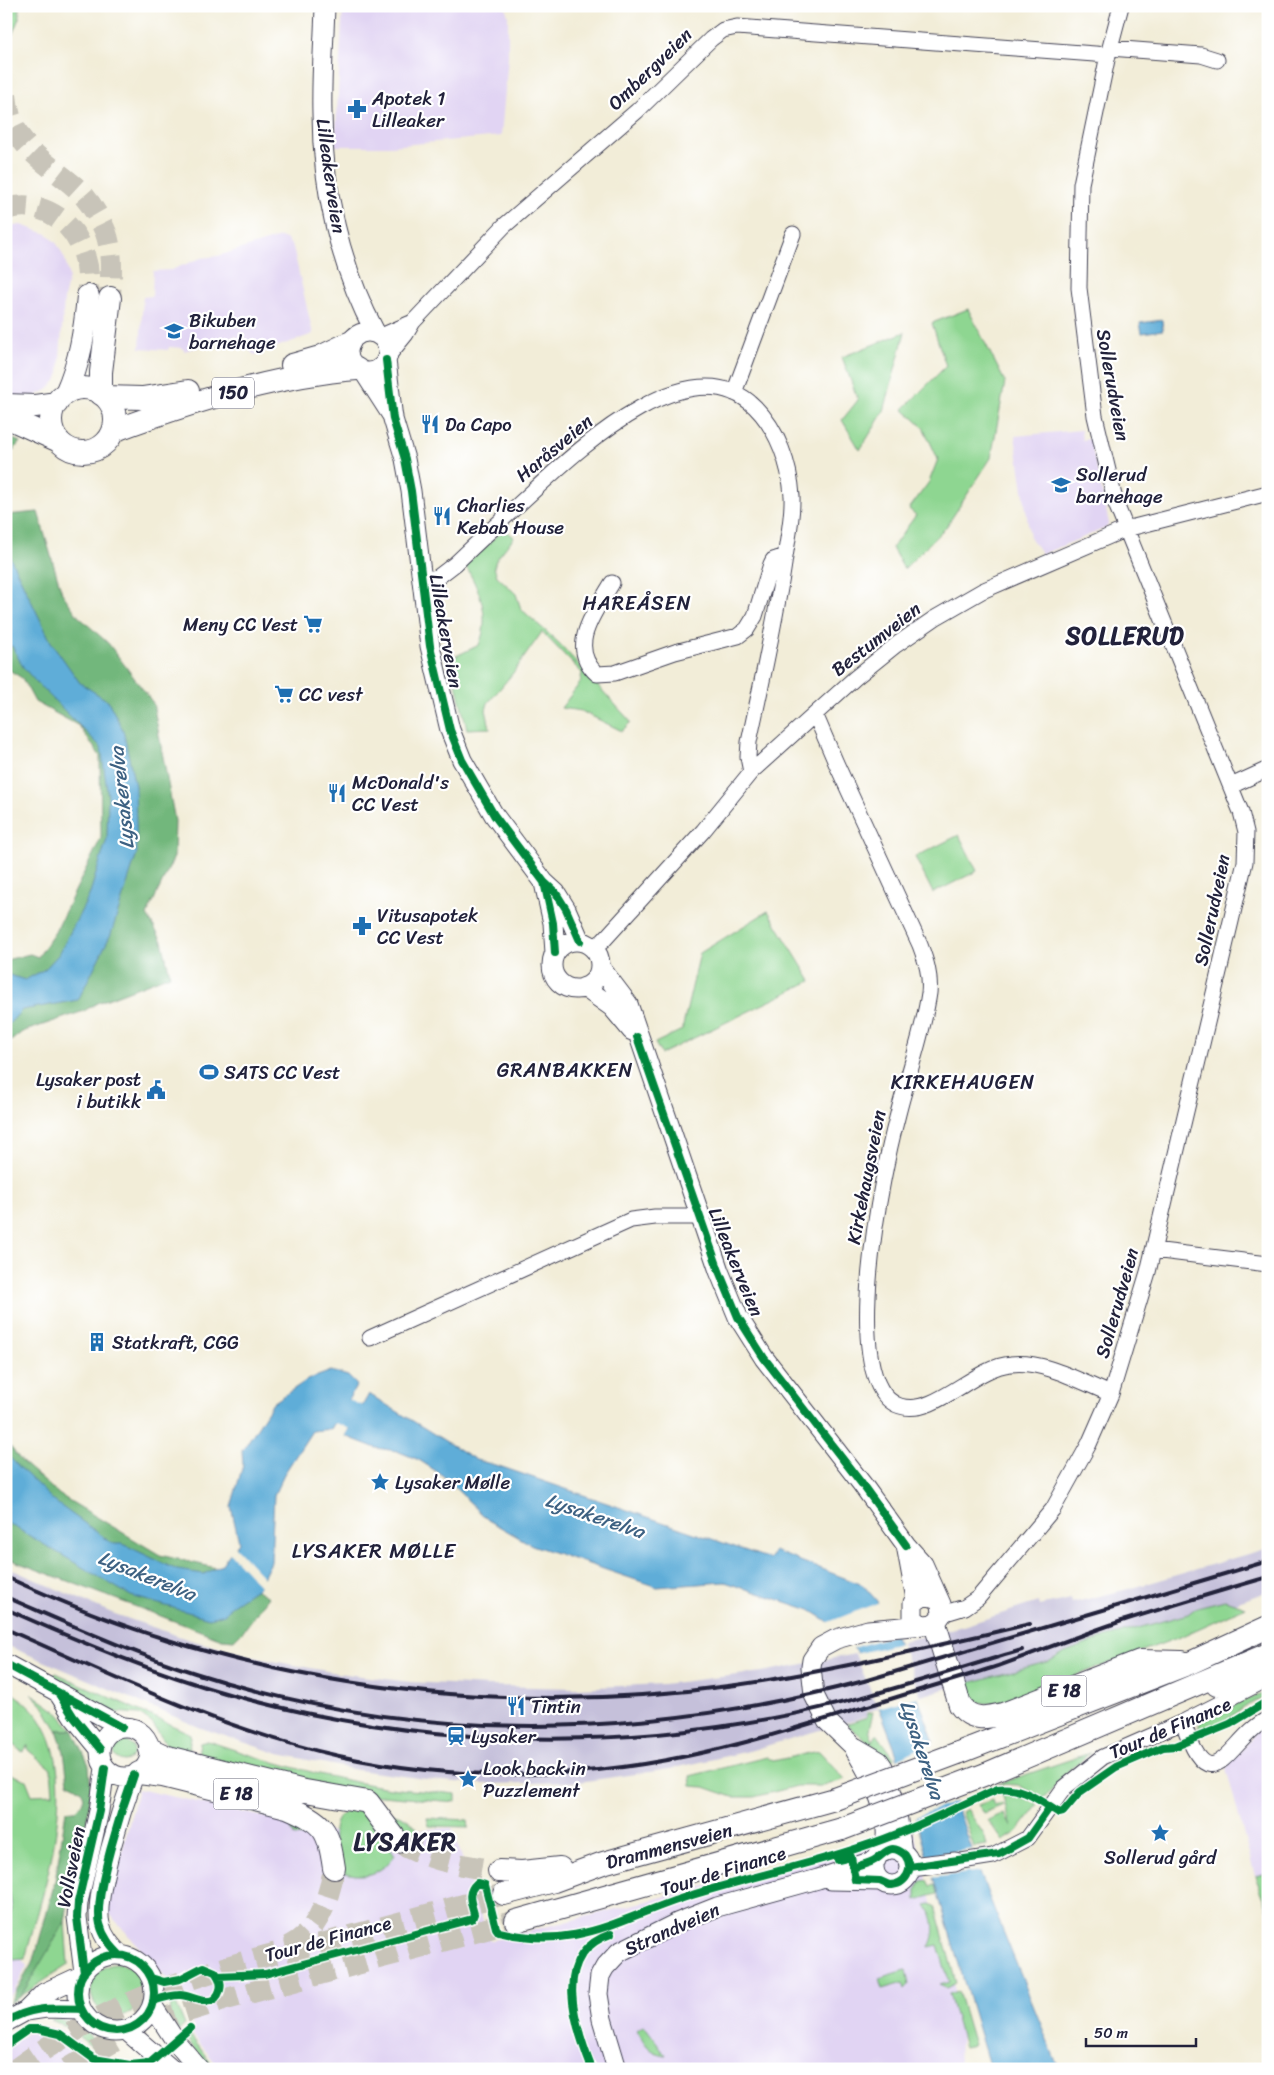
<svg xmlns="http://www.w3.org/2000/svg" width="1274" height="2075" font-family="Sriracha,sans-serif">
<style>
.built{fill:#e1d4f3}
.industrial{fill:#c5c0da}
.green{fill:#8ed691;stroke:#587c66}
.forest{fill:#72b77b;stroke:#4a6c5b}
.water{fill:#5fadd8;stroke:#40688a}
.pier{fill:#f2edd8}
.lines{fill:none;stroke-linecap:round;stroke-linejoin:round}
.river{stroke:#5fadd8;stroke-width:26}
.highway-tunnel{stroke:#c8c4b9;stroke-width:22;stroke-dasharray:22 11;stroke-linecap:butt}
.minor-casing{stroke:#414053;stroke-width:17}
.major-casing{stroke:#414053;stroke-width:21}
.highway-casing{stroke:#414053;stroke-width:24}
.minor{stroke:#fff;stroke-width:15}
.major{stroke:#fff;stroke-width:19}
.highway{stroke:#fff;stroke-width:22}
.rail{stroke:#22223b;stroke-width:4}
.highway-bridge-casing{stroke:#414053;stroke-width:24;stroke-linecap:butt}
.highway-bridge{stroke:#fff;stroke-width:22}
.cycleway-casing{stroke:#fff;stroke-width:11}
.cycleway{stroke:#00873e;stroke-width:8}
.labels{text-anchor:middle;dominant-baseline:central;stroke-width:4.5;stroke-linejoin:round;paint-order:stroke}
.shield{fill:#fff;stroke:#646476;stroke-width:1}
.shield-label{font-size:18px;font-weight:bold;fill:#22223b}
.street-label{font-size:19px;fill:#22223b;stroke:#fff}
.poi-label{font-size:19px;fill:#22223b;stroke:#fff;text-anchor:start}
.neighbourhood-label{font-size:20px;letter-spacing:1px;fill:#22223b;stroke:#fff}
.water-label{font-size:20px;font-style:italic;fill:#3d6182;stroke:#fff}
.quarter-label{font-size:21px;letter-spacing:1px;fill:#22223b;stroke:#fff}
.district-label{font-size:24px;font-weight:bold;letter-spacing:1px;fill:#22223b;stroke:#fff}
</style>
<rect width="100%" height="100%" fill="#fff"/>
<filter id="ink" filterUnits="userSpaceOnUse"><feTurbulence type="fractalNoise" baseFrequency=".02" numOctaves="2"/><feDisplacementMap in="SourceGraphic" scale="10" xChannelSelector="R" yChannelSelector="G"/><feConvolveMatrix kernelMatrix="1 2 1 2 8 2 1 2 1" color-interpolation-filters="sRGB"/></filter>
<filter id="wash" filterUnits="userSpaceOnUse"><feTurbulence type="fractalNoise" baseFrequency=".0096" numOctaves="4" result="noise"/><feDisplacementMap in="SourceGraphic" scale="20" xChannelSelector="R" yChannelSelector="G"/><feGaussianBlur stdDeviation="1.12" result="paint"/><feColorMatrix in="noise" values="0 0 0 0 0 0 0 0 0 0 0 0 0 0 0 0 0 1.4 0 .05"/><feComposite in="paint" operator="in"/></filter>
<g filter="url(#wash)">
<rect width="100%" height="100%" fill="#f2edd8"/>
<path class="built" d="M343,6H505L508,16V57L501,136L391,146H335Z
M21,225L47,234L57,244L65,259L69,277L64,299L59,373L56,381L47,390L35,396L6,398V227Z
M280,237L286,239L293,247L313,334L254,355L236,336L184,351L183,348L169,347L168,350L140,348L143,297L152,296L153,271L171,270L201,258L218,256Z
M1081,430L1082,440L1090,439L1109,523L1106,528L1042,554L1030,537L1015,436Z
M1268,1724V1873L1255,1876L1226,1768L1261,1727Z
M138,1789L341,1834L452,1828L490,1941L914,1833L962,2017L958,2069H220L193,2035L191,2006L107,1911Z
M6,1888L20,1909L6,1930Z
M6,1941L27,1966L14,1992L6,1998Z
M38,2025L61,2030L80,2042L93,2062L103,2069H6V2048Z"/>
<path class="industrial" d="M1268,1548V1591L1247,1599L1007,1679L974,1689L969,1682L866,1712L867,1716L749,1751L670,1769L579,1782L484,1784L441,1781L357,1770L279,1754L201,1728L6,1645V1567L112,1613L187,1639L262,1659L337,1673L410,1682L489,1686L576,1688L663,1684L762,1672L850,1655L963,1626L1038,1602L1039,1606L1071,1599L1072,1603L1136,1587Z"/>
<path class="green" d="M6,6L19,7V18L6,50Z
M968,309L1005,382L991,458L946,527L904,569L892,548L916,515L909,509L929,482L938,459L923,427L903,409L946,366L932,323Z
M905,332L884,411L860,450L842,420L858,400L842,357Z
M504,529L514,537L496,560L494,567L497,576L516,594L521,609L559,643L631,722L622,731L581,711L561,708L580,683L582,673L542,632L513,673L488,703L486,710L490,728L467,729L450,659L479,645C491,616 480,591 465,565Z
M959,835L977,871L933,893L915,857Z
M768,911L811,981L661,1054L655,1043L682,1030L700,953Z
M1225,1600L1246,1607L1180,1637L1010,1700C986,1704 976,1709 965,1684L1050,1661L1065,1652L1106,1637L1188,1614L1197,1607Z
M56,1673L189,1733L191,1737L188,1754L167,1746L153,1724L139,1714L113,1712L88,1700L53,1676Z
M6,1690C99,1736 45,1884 25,1959L13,1960L6,1951V1925L12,1910L10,1894L6,1890V1772L26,1780L32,1795L53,1794L51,1769L28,1750V1745L23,1752C0,1741 6,1712 6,1690Z
M1268,1692V1696L1248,1705L1221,1724L1198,1731L1200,1721L1220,1710Z
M31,1693L56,1711L73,1730H57L43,1706Z
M873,1712L869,1730L873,1741L877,1734L895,1759L887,1760L874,1746L846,1724L867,1717V1713Z
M208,1741C266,1761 323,1777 383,1787C407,1791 432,1791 456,1794V1802L369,1795L198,1757L200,1743Z
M114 1751a10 10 0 1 1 20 0a10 10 0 1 1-20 0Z
M819,1751L845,1779L824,1786H797L754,1797H733L704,1787L691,1786L690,1776L767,1757L773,1761Z
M1090,1753L1068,1771L1043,1799L1018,1785L998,1784Z
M187,1793L292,1814L317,1837L294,1836L289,1822Z
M1002,1793L1018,1795L1038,1805L1017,1832L1003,1841L988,1820L1004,1813L1011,1826Z
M992,1800L994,1806L1002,1803L1003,1805L984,1813L978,1805Z
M354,1809L366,1811L395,1855C380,1876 362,1879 339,1871C336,1849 323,1815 354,1809Z
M967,1809L983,1833L987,1845L974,1847L962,1812Z
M386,1813C402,1814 410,1819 420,1833L402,1834Z
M427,1818L468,1820L469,1827L429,1826Z
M1268,1873V1910L1255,1876Z
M927,1880L930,1886L935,1885L937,1894L916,1900V1890L921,1881Z
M931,1904L935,1906L956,1983L946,1988L939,1985L949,1982L938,1945L929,1947C936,1934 935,1918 926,1905Z
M65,1922L68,1965L21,1996V1993Z
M91 1990a26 26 0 1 1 52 0a26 26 0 1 1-52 0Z
M906,1970L909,1985L905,1989L903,1983L882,1989L879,1978Z
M958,1991L974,2045L964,2047L949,1994Z
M175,2001L185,2025L179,2030L170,2015L171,2004Z
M56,2018C69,2022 96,2033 96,2050L65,2026L51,2020Z
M644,2025L666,2055C649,2053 645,2044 637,2030Z
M189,2033L215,2069H212L184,2036Z"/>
<path class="forest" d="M6,436L20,442L6,459Z
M38,512L62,593L78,616L108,643L153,703L175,821L174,857L147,915L162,941L170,975L97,1003L84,1011L22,1032L6,1045V960L30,954L38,957L55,932L101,838L100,756L79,726L35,702L22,678L6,668V515Z
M6,1441L22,1462L60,1495L160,1555L220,1569L269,1597L244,1630L234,1640L222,1639L6,1558Z
M57,1730H73L89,1765L91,1792L87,1822L75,1859L65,1922L21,1996L9,2003L34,1960L55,1881L66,1811H75C90,1798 84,1789 68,1783L64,1752Z"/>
<path class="water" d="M1162,320L1163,330L1142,333L1140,323Z
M6,549L51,642L80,683L108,701L123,730L135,786L137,853L111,934L78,1000L22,1010L6,1027V974L25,980L45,969L59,954L89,896L107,839L108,797L101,747L35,681L23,667L12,646L6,647V628H9L6,601Z
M331,1371L348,1376L357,1385L331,1429L312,1431L284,1474L274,1495L271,1562L258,1588L231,1606L225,1614L209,1618L131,1596L6,1522V1454L54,1501L113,1544H123L177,1570L204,1574L221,1565L239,1542L231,1507L243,1465L242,1451L273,1403L307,1380Z
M369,1394L476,1460L499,1466L770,1559L774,1551L863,1585L877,1601L899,1644L988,1894L1059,2069H990L894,1746L858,1653L826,1620L810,1610L725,1582L657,1587L532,1545L488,1520L442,1475L419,1460L397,1451L376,1448L345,1436Z"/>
<path class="pier" d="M234,1546L265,1579L261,1587L229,1552Z
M880,1602L897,1634L850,1649L826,1623Z
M901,1643L921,1696L878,1708L855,1654Z
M936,1740L957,1801L913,1818L896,1760Z
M974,1849L982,1871L931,1878L924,1856Z"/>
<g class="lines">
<path class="river" d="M306,1414L339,1410L387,1431"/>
</g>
</g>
<g filter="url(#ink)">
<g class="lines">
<path class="highway-tunnel" d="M6,95C10,144 42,159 74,186C89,199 99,216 106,233C113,253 111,277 110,298
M6,209C42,198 76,222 85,258C89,270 88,283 88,296
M398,1842C429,1861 465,1866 499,1871
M288,1947C318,1933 329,1899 334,1868
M16,2069C93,2012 181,1978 273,1954C290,1950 308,1947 325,1943C385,1927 444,1910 504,1894
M67,2069L126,2034L168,2017L223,2000L516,1921"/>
<g class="minor-casing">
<path id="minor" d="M1110,48L1201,55L1217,60
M381,336L413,322
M388,356L406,334L413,322L504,226L637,111L711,39L723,30L737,27L1108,55
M734,393L793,234
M421,580L438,577L455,564C480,540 505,517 530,494C577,451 690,343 755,407C778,430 790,465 792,496C793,519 787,541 784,564C775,623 762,682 749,742L748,757L751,772
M612,583C596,611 566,646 597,674L615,673L675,652L738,636L747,629L755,616L771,564L773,560L785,556
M815,714L836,763L920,945C926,961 931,976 929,993C923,1035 907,1076 897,1118C884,1166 836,1386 900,1406C935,1417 974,1367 1011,1364C1044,1360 1081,1382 1111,1394
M1231,786L1268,769
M593,948L603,941L703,831L751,772L855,678L896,645L935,618L982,591L1126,529L1268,493
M1153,1250L1268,1264
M370,1338L631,1220L655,1217H701
M942,1614L965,1607L978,1598L1053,1509L1089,1444L1111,1394L1148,1272L1245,862L1246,832L1241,812L1116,504L1095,416L1079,288L1081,184L1108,55L1121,6
M1183,1722C1212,1810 1229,1737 1268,1719
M955,1862L993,1856L1028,1838L1064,1788L1103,1757L1183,1722L1258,1684"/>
</g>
<g class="major-casing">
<path id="major" d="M325,6C324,42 321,77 322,113C322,188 340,266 375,332
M348 352a20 20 0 1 1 40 0a20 20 0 1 1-40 0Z
M386,360L393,419L405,459L411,491L430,646L450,730L462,760L494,815L544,882L556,893L566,909L580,941
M364,372L393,417
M544,883L553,923L555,953
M552 965a24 24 0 1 1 48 0a24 24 0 1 1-48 0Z
M600,967L628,1004L719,1271L738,1317L764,1358L862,1484L906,1545L923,1564L941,1604L942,1614L935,1624L868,1630L836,1639L821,1647L812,1660L811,1667L814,1695L827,1721L853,1746L879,1761L883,1767L896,1805L902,1853
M584,987L612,1007L632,1031
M906,1545L916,1599
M921,1625L913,1618V1603L925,1595L938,1599
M6,1664L122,1727
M59,1694L73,1716L100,1749
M100 1752a25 25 0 1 1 50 0a25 25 0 1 1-50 0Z
M855,1750C873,1780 893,1815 884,1852
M874 1867a18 18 0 1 1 36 0a18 18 0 1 1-36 0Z
M910,1867L955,1862
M831,1880L880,1881
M120,1955C111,1946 103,1937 100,1924C93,1895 123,1805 134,1775
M78 1993a38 38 0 1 1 76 0a38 38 0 1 1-76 0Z
M84,1973L77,1917L78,1902L99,1811L105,1768
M152,2005L176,2042L199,2069
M26,2011L46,2008L81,2009
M6,2022L26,2011L44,1993L83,1975
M126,2030L171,2069
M617,2069L602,2019L598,1994L600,1976L605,1967L619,1952L679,1922L717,1907L818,1879L876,1860"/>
</g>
<g class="highway-casing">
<path id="highway" d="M292,365L320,357L349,343
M51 420a32 32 0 1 1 64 0a32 32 0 1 1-64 0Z
M66,393C80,362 85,330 88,296
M101,394V372L110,298
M105,397L142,398L188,391
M6,405L35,406L57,403
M6,417L59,441
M113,431C188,403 277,375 357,369
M935,1624L960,1705C971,1721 986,1718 1003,1714L1140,1661L1182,1662
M1217,1685L1268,1677
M150,1749L167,1757L300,1790L368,1802L398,1842
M958,1753L1190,1663L1268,1627
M139,1773L163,1776L287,1807C324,1823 328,1828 334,1868
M986,1774L1268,1654
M499,1871L522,1872L560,1868
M504,1894L554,1881L603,1863L835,1799
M516,1921L842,1829"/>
</g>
<use href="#minor" class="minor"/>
<use href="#major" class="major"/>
<use href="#highway" class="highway"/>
<path class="rail" d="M6,1577C59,1601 113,1623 168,1640C350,1697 547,1712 736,1685C835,1671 933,1646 1030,1624
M6,1597C69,1624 130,1652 195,1673C417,1745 640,1740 864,1681L1268,1561
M6,1609C80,1642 154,1673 232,1695C409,1744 593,1752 773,1718C858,1702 940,1674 1022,1650
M6,1629C115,1677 222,1730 339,1756C453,1781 573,1780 687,1756C751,1743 815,1722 878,1703C918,1690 958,1679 998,1666C1040,1651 1080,1635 1122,1621C1171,1606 1219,1591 1268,1577"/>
<g class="highway-bridge-casing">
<path id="highway-bridge" d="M835,1799L958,1753
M842,1829L986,1774"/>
</g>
<use href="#highway-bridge" class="highway-bridge"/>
<g class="cycleway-casing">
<path id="cycleway" d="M386,360L393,419L405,459L411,491L430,646L450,730L462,760L494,815L544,882L556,893L566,909L580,941
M544,882L553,923L555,953
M637,1037L719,1271L738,1317L764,1358L862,1484L906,1545
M6,1664L122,1727
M59,1694L73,1716L100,1749
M838,1860L851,1857L855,1880L880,1881L889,1885C906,1885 915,1869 905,1855C889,1841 885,1855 873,1861C866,1864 859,1866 853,1868
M910,1867L999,1854L1028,1838L1050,1807
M120,1955C111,1946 103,1937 100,1924C93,1895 123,1805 134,1775
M78 1993a38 38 0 1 1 76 0a38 38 0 1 1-76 0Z
M84,1973L77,1917L78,1902L99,1811L105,1768
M218,1976L265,1974L472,1919L474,1914C471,1902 466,1893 477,1883L485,1885L496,1928L499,1932C578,1951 619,1918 689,1896C746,1878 805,1866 861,1847C908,1832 952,1809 998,1789C1021,1785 1040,1801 1059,1813L1063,1812L1080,1792L1116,1767L1163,1747L1176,1746L1230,1724L1268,1701
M151,1978L164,1982L180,1979L203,1967L215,1972C219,1977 222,1983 220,1990C213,2012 193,1995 180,1995C171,1995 162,1998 153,2001
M6,2022C30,2006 54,2008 81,2009
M6,2045L29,2029H38L60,2034L94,2059L130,2065L150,2063L190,2028
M592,2069C575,2026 550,1954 611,1934"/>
</g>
<use href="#cycleway" class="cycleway"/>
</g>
</g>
<defs>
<g id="pharmacy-bare" transform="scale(1.5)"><path d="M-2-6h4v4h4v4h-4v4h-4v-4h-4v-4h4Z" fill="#1f6fb2" stroke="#fff" stroke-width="2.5" paint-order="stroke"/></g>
<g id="school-bare" transform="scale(1.5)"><path d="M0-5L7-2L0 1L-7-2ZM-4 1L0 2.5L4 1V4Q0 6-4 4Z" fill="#1f6fb2" stroke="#fff" stroke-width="2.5" paint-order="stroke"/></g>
<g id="restaurant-bare" transform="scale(1.5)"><path d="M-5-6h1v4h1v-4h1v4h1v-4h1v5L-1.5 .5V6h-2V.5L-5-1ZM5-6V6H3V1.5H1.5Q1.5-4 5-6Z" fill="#1f6fb2" stroke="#fff" stroke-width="2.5" paint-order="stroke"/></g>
<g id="supermarket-bare" transform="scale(1.5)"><path d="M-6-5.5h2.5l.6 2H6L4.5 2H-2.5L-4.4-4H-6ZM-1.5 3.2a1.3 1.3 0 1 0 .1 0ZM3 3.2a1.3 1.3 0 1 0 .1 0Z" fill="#1f6fb2" stroke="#fff" stroke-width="2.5" paint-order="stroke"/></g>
<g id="stadium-bare" transform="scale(1.5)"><path d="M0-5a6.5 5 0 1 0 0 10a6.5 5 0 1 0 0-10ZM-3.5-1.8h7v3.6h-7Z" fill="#1f6fb2" stroke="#fff" stroke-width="2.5" paint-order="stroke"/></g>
<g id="civic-bare" transform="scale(1.5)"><path d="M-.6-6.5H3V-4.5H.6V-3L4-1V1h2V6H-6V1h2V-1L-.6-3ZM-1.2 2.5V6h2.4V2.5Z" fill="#1f6fb2" stroke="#fff" stroke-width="2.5" paint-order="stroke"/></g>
<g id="building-bare" transform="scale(1.5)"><path d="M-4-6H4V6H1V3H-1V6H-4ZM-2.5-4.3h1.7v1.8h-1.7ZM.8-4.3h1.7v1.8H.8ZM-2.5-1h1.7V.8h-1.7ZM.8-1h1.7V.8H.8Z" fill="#1f6fb2" stroke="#fff" stroke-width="2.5" paint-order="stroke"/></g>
<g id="sight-bare" transform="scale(1.5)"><path d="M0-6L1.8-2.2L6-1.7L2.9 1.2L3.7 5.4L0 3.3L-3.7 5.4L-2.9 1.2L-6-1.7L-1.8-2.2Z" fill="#1f6fb2" stroke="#fff" stroke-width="2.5" paint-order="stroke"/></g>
<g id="station-bare" transform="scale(1.5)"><path d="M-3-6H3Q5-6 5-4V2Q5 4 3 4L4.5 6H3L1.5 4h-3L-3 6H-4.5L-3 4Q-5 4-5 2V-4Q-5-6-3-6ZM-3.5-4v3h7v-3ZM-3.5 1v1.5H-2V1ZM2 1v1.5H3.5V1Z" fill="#1f6fb2" stroke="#fff" stroke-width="2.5" paint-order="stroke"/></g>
</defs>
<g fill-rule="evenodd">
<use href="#pharmacy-bare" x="357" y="109"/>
<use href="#school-bare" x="174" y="331"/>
<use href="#restaurant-bare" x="430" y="424"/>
<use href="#school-bare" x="1061" y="485"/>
<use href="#restaurant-bare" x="442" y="516"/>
<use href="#supermarket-bare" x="313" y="624"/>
<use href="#supermarket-bare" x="284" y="694"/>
<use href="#restaurant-bare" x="337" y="793"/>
<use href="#pharmacy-bare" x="362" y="926"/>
<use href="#stadium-bare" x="209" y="1072"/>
<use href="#civic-bare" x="156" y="1090"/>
<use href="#building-bare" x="97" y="1342"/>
<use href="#sight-bare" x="380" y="1482"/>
<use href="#restaurant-bare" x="516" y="1706"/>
<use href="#station-bare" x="456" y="1736"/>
<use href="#sight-bare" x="468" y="1779"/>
<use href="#sight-bare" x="1160" y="1833"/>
</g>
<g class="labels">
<g class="shield">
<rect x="212" y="377.5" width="42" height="31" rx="4"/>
<rect x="1041.5" y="1675.5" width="45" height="31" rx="4"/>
<rect x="213.5" y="1778.5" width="45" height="31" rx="4"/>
</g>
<g class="shield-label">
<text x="233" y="393">150</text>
<text x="1064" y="1691">E 18</text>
<text x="236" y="1794">E 18</text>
</g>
<g class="street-label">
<text transform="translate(650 69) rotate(-44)">Ombergveien</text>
<text transform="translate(331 176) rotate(82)">Lilleakerveien</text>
<text transform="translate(1113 385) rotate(80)">Sollerudveien</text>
<text transform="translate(554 448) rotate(-40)">Haråsveien</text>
<text transform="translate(446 631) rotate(80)">Lilleakerveien</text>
<text transform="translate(876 639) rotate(-38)">Bestumveien</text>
<text transform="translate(1212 910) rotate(-78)">Sollerudveien</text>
<text transform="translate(866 1177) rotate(-79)">Kirkehaugsveien</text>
<text transform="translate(736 1262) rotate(68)">Lilleakerveien</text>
<text transform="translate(1117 1303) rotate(-74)">Sollerudveien</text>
<text transform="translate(1170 1728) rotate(-23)">Tour de Finance</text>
<text transform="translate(669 1846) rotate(-15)">Drammensveien</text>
<text transform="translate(71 1867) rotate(-79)">Vollsveien</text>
<text transform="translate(723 1871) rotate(-17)">Tour de Finance</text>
<text transform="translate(672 1929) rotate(-24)">Strandveien</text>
<text transform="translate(328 1939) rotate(-15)">Tour de Finance</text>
</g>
<g class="poi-label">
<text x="372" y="98">Apotek 1<tspan x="372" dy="22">Lilleaker</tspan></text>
<text x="189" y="320">Bikuben<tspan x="189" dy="22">barnehage</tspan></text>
<text x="445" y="424">Da Capo</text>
<text x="1076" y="474">Sollerud<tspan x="1076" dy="22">barnehage</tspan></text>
<text x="457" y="505">Charlies<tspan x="457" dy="22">Kebab House</tspan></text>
<text x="298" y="624" text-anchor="end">Meny CC Vest</text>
<text x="299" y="694">CC vest</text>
<text x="352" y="782">McDonald's<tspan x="352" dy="22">CC Vest</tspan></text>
<text x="377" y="915">Vitusapotek<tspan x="377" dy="22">CC Vest</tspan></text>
<text x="224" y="1072">SATS CC Vest</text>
<text x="141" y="1079" text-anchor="end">Lysaker post<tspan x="141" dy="22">i butikk</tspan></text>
<text x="112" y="1342">Statkraft, CGG</text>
<text x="395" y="1482">Lysaker Mølle</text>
<text x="531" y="1706">Tintin</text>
<text x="471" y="1736">Lysaker</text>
<text x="483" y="1768">Look back in<tspan x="483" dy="22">Puzzlement</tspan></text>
<text x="1160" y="1857" text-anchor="middle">Sollerud gård</text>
</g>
<g class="neighbourhood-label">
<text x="637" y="603">HAREÅSEN</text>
<text x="565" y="1070">GRANBAKKEN</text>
<text x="963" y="1082">KIRKEHAUGEN</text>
</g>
<g class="water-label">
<text transform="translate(122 798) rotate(-96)">Lysakerelva</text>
<text transform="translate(595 1516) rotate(19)">Lysakerelva</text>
<text transform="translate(147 1576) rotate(22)">Lysakerelva</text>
<text transform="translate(922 1750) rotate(72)">Lysakerelva</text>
</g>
<g class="quarter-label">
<text x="374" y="1551">LYSAKER MØLLE</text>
</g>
<g class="district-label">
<text x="1125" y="636">SOLLERUD</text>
<text x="405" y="1842">LYSAKER</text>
</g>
</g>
<rect width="1274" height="2075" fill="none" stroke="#fff" stroke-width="25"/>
<path d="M1086 2038v8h110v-8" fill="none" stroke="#22223b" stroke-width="2.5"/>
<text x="1094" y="2038" font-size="15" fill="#22223b" stroke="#ffffff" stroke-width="4" paint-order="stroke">50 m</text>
</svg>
